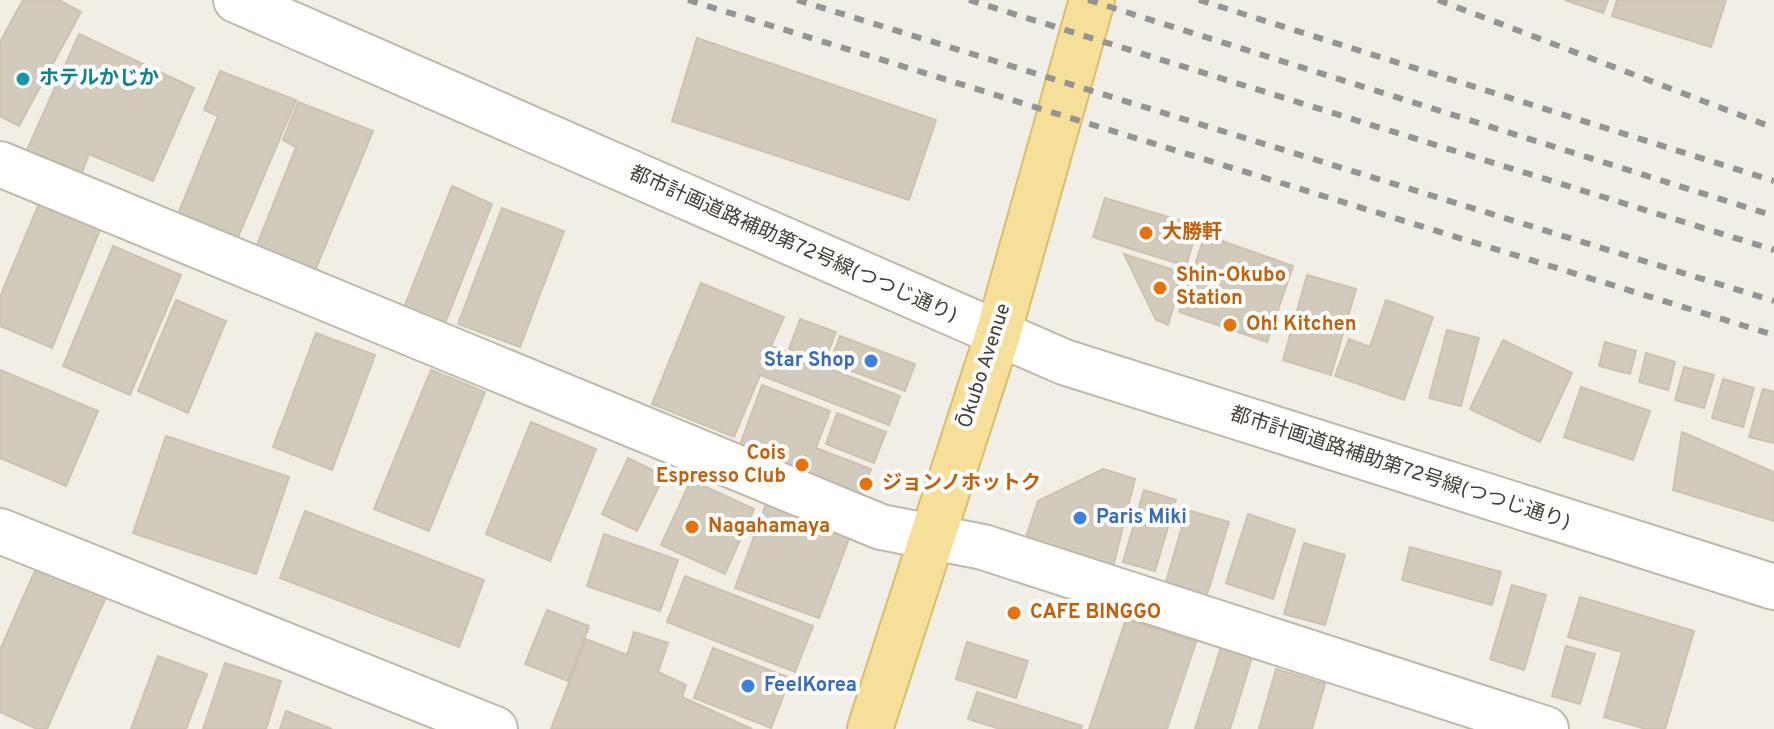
<svg xmlns="http://www.w3.org/2000/svg" width="1774" height="729" font-family="Overpass,'Noto Sans JP',sans-serif">
<style>
.building{fill:#d2cabb;stroke:#ccc2af;stroke-width:2}
.lines{fill:none;stroke-linecap:round;stroke-linejoin:round}
.minor-casing{stroke:#beb9ab;stroke-width:48}
.major-casing{stroke:#d9be6b;stroke-width:48}
.minor{stroke:#fff;stroke-width:44}
.major{stroke:#f6e099;stroke-width:44}
.rail{stroke:#949494;stroke-width:6;stroke-dasharray:10 10;stroke-linecap:butt}
.culture-dot{fill:#0f9aa8;stroke:#fff;stroke-width:3}
.food-dot{fill:#e8710a;stroke:#fff;stroke-width:3}
.shop-dot{fill:#3f7fe0;stroke:#fff;stroke-width:3}
.labels{text-anchor:middle;dominant-baseline:central;stroke-width:8;stroke-linejoin:round;paint-order:stroke}
.culture-label{font-size:20px;font-weight:bold;fill:#0d838f;stroke:#fff;text-anchor:start}
.food-label{font-size:20px;font-weight:bold;fill:#c56008;stroke:#fff;text-anchor:start}
.street-label{font-size:20px;fill:#433e35;stroke:#fff}
.shop-label{font-size:20px;font-weight:bold;fill:#366cbe;stroke:#fff;text-anchor:start}
</style>
<rect width="100%" height="100%" fill="#f1eee5"/>
<path class="building" d="M23,0H59L81,12L19,126L0,116V42Z
M1565,0H1608L1603,13Z
M1617,0H1726L1711,47L1612,16Z
M79,34L194,88L153,181L89,154L80,178L26,152Z
M697,38L936,120L909,200L672,121Z
M220,71L296,100L236,242L176,219L218,116L204,110Z
M298,102L373,131L314,273L255,250L296,147L283,140Z
M452,186L492,204L442,331L402,313Z
M1105,198L1198,226L1186,266L1093,237Z
M40,201L101,227L52,348L0,326V297Z
M502,208L564,231L520,347L458,324Z
M1205,235L1293,266L1267,342L1179,312Z
M113,246L181,275L130,395L63,366Z
M1124,254L1183,273L1168,325L1156,320Z
M1307,275L1356,289L1331,375L1283,360Z
M701,283L784,317L771,346L900,396L889,425L760,375L734,437L652,404Z
M176,300L226,321L188,413L138,391Z
M1386,300L1433,317L1404,400L1335,376L1349,339L1370,347Z
M800,319L836,332L824,363L789,349Z
M1447,330L1479,338L1461,406L1429,398Z
M316,333L375,355L332,470L273,447Z
M840,336L915,364L905,391L830,363Z
M1503,340L1572,373L1540,442L1470,409Z
M1605,342L1636,351L1630,374L1599,366Z
M1646,353L1675,362L1668,390L1639,382Z
M1684,367L1714,375L1704,408L1675,400Z
M0,370L98,411L66,486L0,458Z
M431,370L485,392L429,531L374,509Z
M1723,379L1754,388L1743,427L1712,418Z
M762,385L830,411L816,448L871,469L860,499L737,453Z
M1581,387L1650,411L1633,460L1564,437Z
M1763,389L1774,392V443L1749,437Z
M837,413L886,432L874,463L826,444Z
M531,422L596,449L550,561L486,534Z
M1682,432L1774,472V521L1673,490Z
M166,436L289,477L256,574L133,533Z
M628,458L664,476L637,531L602,514Z
M1103,469L1135,479L1112,571L1024,543L1038,501Z
M691,480L754,509L725,574L661,545Z
M1144,490L1176,500L1155,571L1123,562Z
M766,504L850,536L819,618L735,588Z
M1187,510L1229,522L1206,598L1165,585Z
M305,511L484,580L459,647L280,578Z
M1248,514L1295,530L1273,599L1226,583Z
M604,534L678,560L660,611L587,586Z
M1304,543L1345,555L1325,625L1284,614Z
M1410,547L1501,572L1492,605L1402,580Z
M37,566L106,597L47,729H37L0,712V650Z
M685,576L813,626L795,672L667,622Z
M1512,585L1546,595L1524,670L1490,659Z
M1580,597L1694,631L1665,729H1646L1604,717L1622,652L1568,637Z
M547,610L589,626L568,681L525,664Z
M1126,619L1196,642L1167,729H1089Z
M634,632L668,643L658,672L686,685L682,697L752,729H551L586,639L627,655Z
M967,642L1028,661L1016,698L956,679Z
M1222,644L1253,654L1230,729H1195Z
M1566,646L1595,654L1580,704L1552,696Z
M713,648L790,678L771,728L694,698Z
M158,656L207,674L186,729H131Z
M225,663L281,681L266,729H203Z
M1276,669L1325,684L1312,729H1259Z
M977,692L1082,726L1081,729H1000L968,719Z
M286,711L332,729H280Z"/>
<g class="lines">
<g class="minor-casing">
<path id="minor" d="M236,0L1064,362L1774,587
M0,164L881,527L983,547L1546,729
M0,531L495,729"/>
</g>
<g class="major-casing">
<path id="major" d="M870,729L998,334L1092,0"/>
</g>
<use href="#minor" class="minor"/>
<use href="#major" class="major"/>
<path class="rail" d="M688,0L1774,335
M797,0L1774,301
M969,0L1774,250
M1088,0L1774,216
M1199,0L1774,181
M1438,0L1774,128"/>
</g>
<circle class="culture-dot" cx="23" cy="79" r="8"/>
<g class="food-dot">
<circle cx="1146" cy="233" r="8"/>
<circle cx="1160" cy="288" r="8"/>
<circle cx="1230" cy="325" r="8"/>
<circle cx="802" cy="465" r="8"/>
<circle cx="866" cy="484" r="8"/>
<circle cx="692" cy="527" r="8"/>
<circle cx="1014" cy="613" r="8"/>
</g>
<g class="shop-dot">
<circle cx="871" cy="361" r="8"/>
<circle cx="1080" cy="518" r="8"/>
<circle cx="748" cy="686" r="8"/>
</g>
<g class="labels">
<g class="culture-label">
<text x="39" y="79">ホテルかじか</text>
</g>
<g class="food-label">
<text x="1162" y="233">大勝軒</text>
<text x="1176" y="276">Shin-Okubo<tspan x="1176" dy="23">Station</tspan></text>
<text x="1246" y="325">Oh! Kitchen</text>
<text x="786" y="454" text-anchor="end">Cois<tspan x="786" dy="23">Espresso Club</tspan></text>
<text x="882" y="484">ジョンノホットク</text>
<text x="708" y="527">Nagahamaya</text>
<text x="1030" y="613">CAFE BINGGO</text>
</g>
<g class="street-label">
<text transform="translate(793 245) rotate(24)">都市計画道路補助第72号線(つつじ通り)</text>
<text transform="translate(985 366) rotate(-72)">Ōkubo Avenue</text>
<text transform="translate(1400 469) rotate(18)">都市計画道路補助第72号線(つつじ通り)</text>
</g>
<g class="shop-label">
<text x="855" y="361" text-anchor="end">Star Shop</text>
<text x="1096" y="518">Paris Miki</text>
<text x="764" y="686">FeelKorea</text>
</g>
</g>
</svg>
